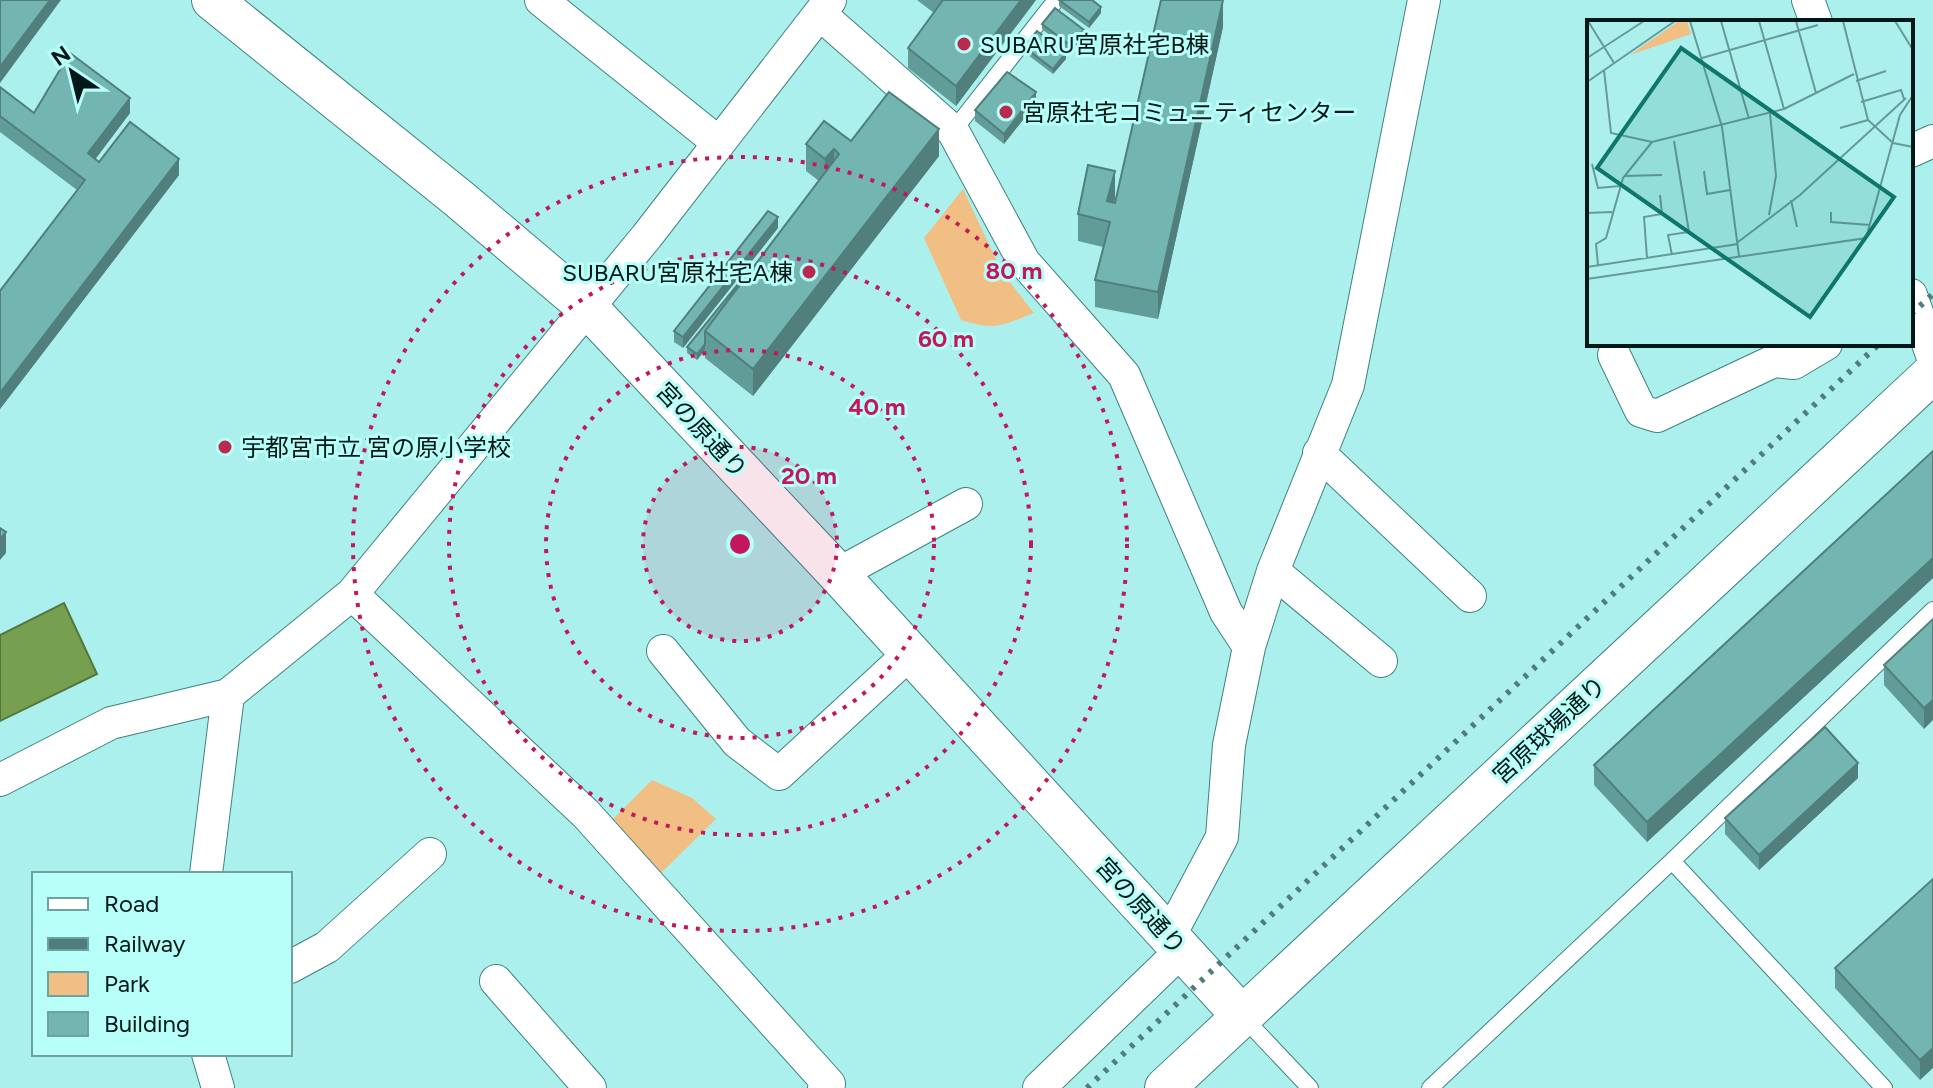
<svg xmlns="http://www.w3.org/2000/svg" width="1933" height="1088" font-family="Figtree,'Noto Sans JP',sans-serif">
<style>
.green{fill:#f1bf83}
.water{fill:#779f50;stroke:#53763f;stroke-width:2}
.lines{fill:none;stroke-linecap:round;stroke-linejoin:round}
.service-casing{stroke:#3e827e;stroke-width:18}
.minor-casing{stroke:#3e827e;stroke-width:34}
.tertiary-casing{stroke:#3e827e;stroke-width:42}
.service{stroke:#fff;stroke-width:16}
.minor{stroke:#fff;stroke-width:32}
.tertiary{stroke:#fff;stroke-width:40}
.rail{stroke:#507d7b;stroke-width:6;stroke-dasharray:4 8;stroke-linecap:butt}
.wall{fill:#629c98}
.shaded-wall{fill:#507f7c}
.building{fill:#72b5b1;stroke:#507f7c;stroke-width:2}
.ring{fill:none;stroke:#c2185b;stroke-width:4;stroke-dasharray:4 8}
.poi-dot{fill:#ba2a50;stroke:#b8fef9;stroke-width:3}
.labels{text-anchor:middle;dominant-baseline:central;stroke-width:6;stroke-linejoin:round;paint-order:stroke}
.poi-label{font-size:24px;fill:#001817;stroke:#b8fef9;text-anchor:start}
.street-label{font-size:24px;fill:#001817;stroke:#b8fef9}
.inset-road{fill:none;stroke:#679a97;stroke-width:2}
.view{fill:#0f766e;fill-opacity:0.15;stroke:#0f766e;stroke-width:4}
.inset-edge{fill:none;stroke:#001817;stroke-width:4}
.centre{fill:#c2185b;stroke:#b8fef9;stroke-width:4}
.ring-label{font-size:24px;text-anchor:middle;font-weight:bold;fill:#c2185b;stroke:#b8fef9;stroke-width:6;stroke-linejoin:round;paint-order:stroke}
</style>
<rect width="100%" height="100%" fill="#abf0ec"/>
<path class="green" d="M963,189L1002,272L1034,313C1002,325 996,331 961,320L924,238Z
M652,780L692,798L716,819L660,874L611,821Z"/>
<path class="water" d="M64,603L97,674L0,721V635Z"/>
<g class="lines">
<g class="service-casing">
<path id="service" d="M953,131L1056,0
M1672,861L1884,1088
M1242,1016L1310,1088
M1430,1088L1672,861L1933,610"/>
</g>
<g class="minor-casing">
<path id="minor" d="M541,0L719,143
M1808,0L1816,22
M820,14L953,131L1024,262L1124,375L1226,612L1249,647
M1911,151L1933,141
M1911,295L1933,358
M1614,355L1641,411L1657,416L1774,361L1794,363L1826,344
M1319,453L1470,596
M1273,571L1381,661
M838,574L966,504
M352,594L586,814L829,1084L824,1088
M663,651L737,742L779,774L909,654
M0,780L111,723L228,695L352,594L647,236L830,0
M206,874L228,695
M1170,935L1222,837L1229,745L1249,647L1273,571L1348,385L1424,0
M290,967L327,947L430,854
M496,981L590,1088
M208,1054L218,1088
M1039,1088L1181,951"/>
</g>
<g class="tertiary-casing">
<path id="tertiary" d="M212,0L458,198L588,308L838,574L1242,1016
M1165,1088L1933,373"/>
</g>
<use href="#service" class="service"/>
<use href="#minor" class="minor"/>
<use href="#tertiary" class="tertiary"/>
<path class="rail" d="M1911,314L1933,294
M1087,1088L1879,344"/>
</g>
<path class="wall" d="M917,0H1036L956,106L908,68V48L934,13Z
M1059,0L1101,13L1089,28L1059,6Z
M1042,24L1084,36L1071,52L1042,29Z
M1223,27L1158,319L1095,307V280L1103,247L1078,241V214L1115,198L1114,202L1115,203Z
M1024,47L1066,59L1053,74L1024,52Z
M0,87L34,113H130L95,159L99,162L179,175L0,409V291L77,190L0,132Z
M1036,103L1004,144L975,121V110Z
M851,141L939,156L753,396L705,358V350L697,360L687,353V347L739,285L819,181L806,171V144Z
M778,228L683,348L674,342V331Z
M1933,451V578L1647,842L1594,785V765Z
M1933,619L1924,729L1884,685V665Z
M1858,778L1759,870L1725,834V818Z
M1933,879L1920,1080L1835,988V968Z"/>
<path class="shaded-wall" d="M50,0H61L0,83V67Z
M1021,0H1036L956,106V86Z
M1223,0V27L1158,319V292Z
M1101,7V13L1089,28V22Z
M1084,30V36L1071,52V46Z
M1066,53V59L1053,74V69Z
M1036,92V103L1004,144V134Z
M130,98V113L88,169V153Z
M939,129V156L753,396V369Z
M834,149V176L825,186V159Z
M179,159V175L0,409V393Z
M1115,171V198L1109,222L1107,201Z
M778,217V228L683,348V337Z
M705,344V350L697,360V354Z
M6,532V553L0,560V539Z
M1933,558V578L1647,842V822Z
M1933,700V720L1924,729V708Z
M1858,763V778L1759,870V855Z
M1933,1048V1068L1920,1080V1060Z"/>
<path class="building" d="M0,0H50L0,67Z
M943,0H1021L956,86L908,48Z
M1059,0H1092L1101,7L1089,22Z
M1161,0H1223L1158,292L1095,280L1110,222L1078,214L1088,165L1115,171L1107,201L1115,203Z
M1055,8L1084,30L1071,46L1042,24Z
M1037,31L1066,53L1053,69L1024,47Z
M70,53L130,98L88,153L99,162L130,122L179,159L0,393V291L85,180L0,116V87L34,113Z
M1007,72L1036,92L1004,134L975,110Z
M889,92L939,129L753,369L705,331L839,154L834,149L825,159L806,144L824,121L851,141Z
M768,211L778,217L683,337L674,331Z
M738,284L739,285L705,331V344L697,354L687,347Z
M1933,451V558L1647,822L1594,765Z
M0,528L6,532L0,539Z
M1933,619V700L1924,708L1884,665Z
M1825,727L1858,763L1759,855L1725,818Z
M1933,879V1048L1920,1060L1835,968Z"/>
<circle cx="740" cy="544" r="97" fill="#c2185b" fill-opacity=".12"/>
<g class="ring">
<circle cx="740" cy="544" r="97"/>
<circle cx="740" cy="544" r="194"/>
<circle cx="740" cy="544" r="291"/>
<circle cx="740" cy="544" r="387"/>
</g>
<g class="poi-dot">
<circle cx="964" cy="44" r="8"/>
<circle cx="1006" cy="112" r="8"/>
<circle cx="809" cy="272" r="8"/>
<circle cx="225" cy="447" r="8"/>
</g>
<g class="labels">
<g class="poi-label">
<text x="980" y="44">SUBARU宮原社宅B棟</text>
<text x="1022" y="112">宮原社宅コミュニティセンター</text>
<text x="793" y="272" text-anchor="end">SUBARU宮原社宅A棟</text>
<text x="241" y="447">宇都宮市立 宮の原小学校</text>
</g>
<g class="street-label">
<text transform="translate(702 430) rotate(47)">宮の原通り</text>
<text transform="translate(1549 730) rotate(-43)">宮原球場通り</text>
<text transform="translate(1141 906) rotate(48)">宮の原通り</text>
</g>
</g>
<g transform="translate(1587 20)">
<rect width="326" height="326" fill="#abf0ec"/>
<path d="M92,1H100L104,14L43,35Z" fill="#f1bf83"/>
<path class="inset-road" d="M1,1L27,43M103,1L135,107L152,236M134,1L162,99M172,1L197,89M209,1L229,73M256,1L281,100L306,123L326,127M308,1L326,30M0,38L57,1M115,38L231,5M17,50L24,113L65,122L197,89L267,54M269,61L299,51M0,62L88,1M274,82L314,70L317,79M253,108L281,100M5,144L11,168L33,166M117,151L120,174L143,170M37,156L75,155M204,180L210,207M244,192V202L283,205M0,193L25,192M182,195L189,156L183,93M151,222L213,175L319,78M85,235L81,215L102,212L87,121M60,238L57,197L75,194L73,175M11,245L9,224L19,218L36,158L65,122M0,247L151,224M0,259L279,218L313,95L326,75"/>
<path class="view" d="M94,28L307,177L223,297L10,148Z"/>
<rect width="326" height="326" class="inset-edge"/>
</g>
<circle cx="740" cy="544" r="12" class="centre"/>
<g class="ring-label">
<text x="1014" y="279">80 m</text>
<text x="946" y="347">60 m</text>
<text x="877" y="415">40 m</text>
<text x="809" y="484">20 m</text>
</g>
<rect x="32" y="872" width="260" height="184" fill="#b8fef9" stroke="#6ea29f" stroke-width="2"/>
<rect x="48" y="898" width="40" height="12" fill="#ffffff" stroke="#6ea29f" stroke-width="2"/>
<text x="104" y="912" font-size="24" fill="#001817">Road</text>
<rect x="48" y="938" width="40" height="12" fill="#507d7b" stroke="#6ea29f" stroke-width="2"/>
<text x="104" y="952" font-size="24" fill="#001817">Railway</text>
<rect x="48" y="972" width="40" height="24" fill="#f1bf83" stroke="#6ea29f" stroke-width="2"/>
<text x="104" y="992" font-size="24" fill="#001817">Park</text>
<rect x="48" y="1012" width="40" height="24" fill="#72b5b1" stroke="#6ea29f" stroke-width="2"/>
<text x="104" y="1032" font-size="24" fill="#001817">Building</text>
<g transform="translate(72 72) rotate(325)" stroke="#b8fef9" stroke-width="6" paint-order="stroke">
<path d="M0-6L14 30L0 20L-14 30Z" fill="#001817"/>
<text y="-12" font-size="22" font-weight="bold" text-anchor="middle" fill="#001817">N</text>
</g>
</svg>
